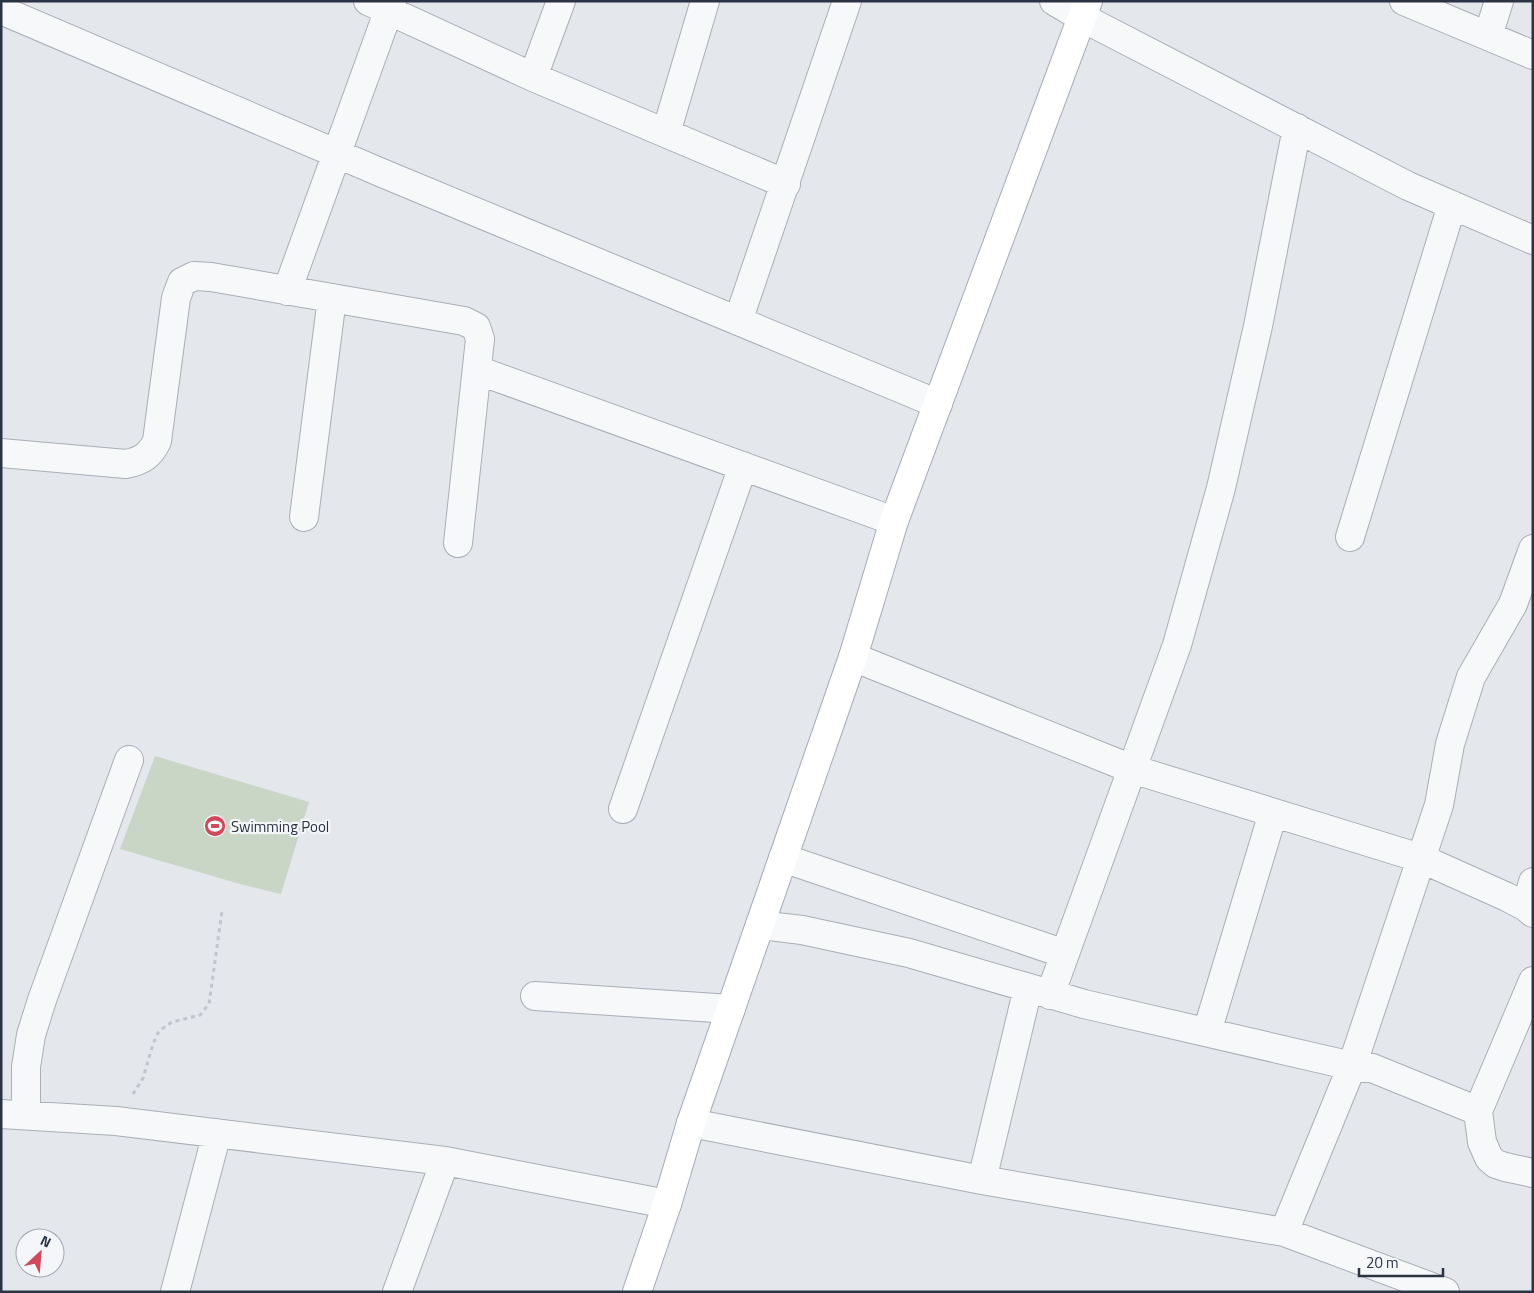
<svg xmlns="http://www.w3.org/2000/svg" width="1534" height="1293" font-family="'Titillium Web',sans-serif">
<style>
.pitch{fill:#c9d6c5}
.lines{fill:none;stroke-linecap:round;stroke-linejoin:round}
.minor-casing{stroke:#a9aeb7;stroke-width:30}
.primary-casing{stroke:#a3abb8;stroke-width:30}
.path{stroke:#c2c5cb;stroke-width:3;stroke-dasharray:4 4;stroke-linecap:butt}
.minor{stroke:#f7f8fa;stroke-width:28}
.primary{stroke:#fff;stroke-width:28}
.labels{text-anchor:middle;dominant-baseline:central;stroke-width:4.5;stroke-linejoin:round;paint-order:stroke}
.poi-label{font-size:15px;fill:#2b3445;stroke:#f4f6f9;text-anchor:start}
</style>
<rect width="100%" height="100%" fill="#e4e7ec"/>
<path class="pitch" d="M155,756L309,802L281,894L240,884L120,849Z"/>
<g class="lines">
<g class="minor-casing">
<path id="minor" d="M368,1L533,77L786,184
M1054,1L1081,17L1408,186L1533,240
M1404,1L1533,55
M1,10L382,173L938,404
M1488,36L1499,1
M533,77L561,1
M1297,128L1258,326L1221,488L1177,645L1132,769L1420,858L1507,897L1526,907L1533,913
M666,133L705,1
M287,291L392,1
M738,321L847,1
M477,370L894,521
M1,453L126,464C141,461 150,456 157,441L176,298L182,282L194,276L211,277L464,321L476,327L480,339L458,543
M304,517L332,298
M1350,537L1452,205
M853,657L1132,769L1050,995
M623,809L743,466
M783,858L1065,954
M1526,907L1533,882
M760,925L802,930L909,953L1084,1004L1352,1066L1439,805L1450,744L1471,677L1513,604L1533,549
M1533,981L1478,1111L1482,1142L1489,1158L1496,1164L1505,1167L1533,1173
M535,996L731,1009
M1207,1032L1273,813
M1,1114L116,1121L445,1161L667,1204
M26,1115V1067L31,1035L42,1000L129,760
M691,1123L982,1180L1284,1232L1445,1292
M982,1180L1028,988
M1284,1232L1352,1066L1372,1068L1478,1111
M175,1292L217,1133
M397,1292L445,1161"/>
</g>
<g class="primary-casing">
<path id="primary" d="M637,1292L667,1204L691,1123L853,657L894,521L1088,1"/>
</g>
<path class="path" d="M133,1094L143,1078L153,1044L159,1031L172,1022L200,1015L209,1004L222,911"/>
<use href="#minor" class="minor"/>
<use href="#primary" class="primary"/>
</g>
<defs>
<g id="stadium-disc" transform="scale(1.125)"><circle r="9.5" fill="#d1495b" stroke="#f4f6f9"/><path d="M0-5a6.5 5 0 1 0 0 10a6.5 5 0 1 0 0-10ZM-3.5-1.8h7v3.6h-7Z" fill="#fff"/></g>
</defs>
<g fill-rule="evenodd">
<use href="#stadium-disc" x="215" y="826"/>
</g>
<g class="labels">
<g class="poi-label">
<text x="231" y="826">Swimming Pool</text>
</g>
</g>
<rect width="1534" height="1293" fill="none" stroke="#2b3445" stroke-width="5"/>
<g transform="translate(40 1253) rotate(26)"><circle r="24" fill="#f4f6f9" stroke="#a4a8b1"/>
<path d="M0-4L9 19L0 12L-9 19Z" fill="#d1495b"/>
<text y="-8" font-size="14" font-weight="bold" text-anchor="middle" fill="#2b3445">N</text>
</g>
<path d="M1359 1268v8h84v-8" fill="none" stroke="#2b3445" stroke-width="2.5"/>
<text x="1366" y="1268" font-size="15" fill="#2b3445" stroke="#f4f6f9" stroke-width="4" paint-order="stroke">20 m</text>
</svg>
